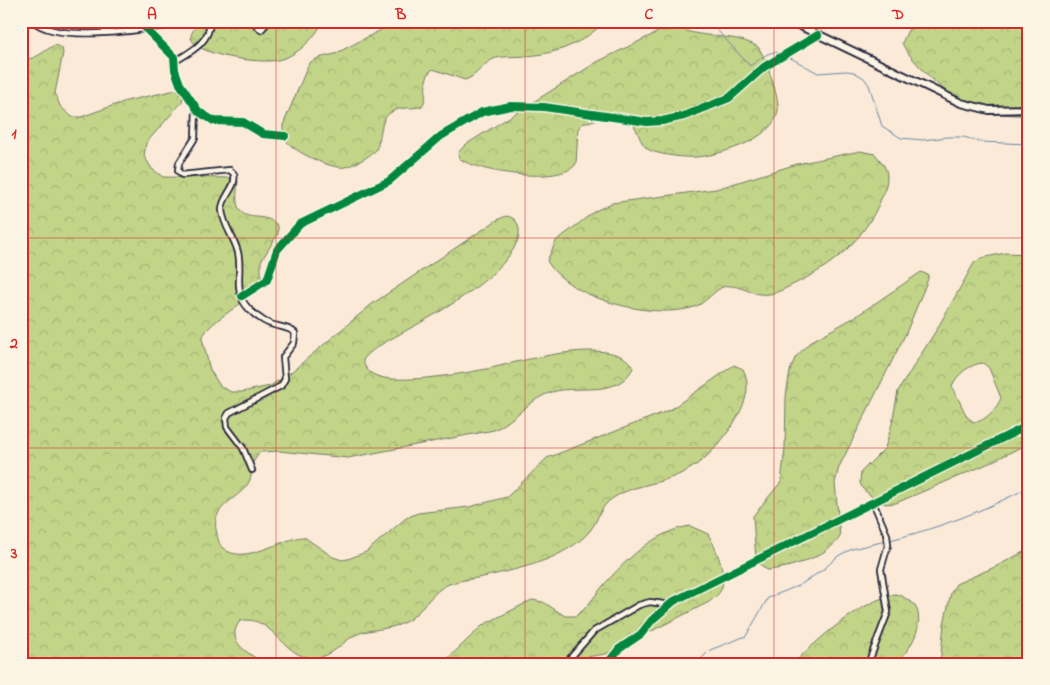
<svg xmlns="http://www.w3.org/2000/svg" width="1050" height="685" font-family="'Indie Flower',sans-serif">
<style>
.forest{fill:url(#forest-crowns);stroke:#727b62;fill-rule:evenodd}
.lines{fill:none;stroke-linecap:round;stroke-linejoin:round}
.stream{stroke:#6887aa;stroke-width:1}
.street-casing{stroke:#22223b;stroke-width:8}
.secondary-casing{stroke:#22223b;stroke-width:10}
.street{stroke:#fcf5e5;stroke-width:4.5}
.secondary{stroke:#fcf5e5;stroke-width:6}
.cycleway-casing{stroke:#fcf5e5;stroke-width:11}
.cycleway{stroke:#00873e;stroke-width:8}
.grid{fill:none;stroke:#d62828;stroke-width:1;stroke-opacity:0.55}
.neatline{fill:none;stroke:#d62828;stroke-width:2}
.grid-label{font-size:16px;text-anchor:middle;font-weight:bold;fill:#d62828}
</style>
<defs>
<pattern id="forest-crowns" width="20" height="18" patternUnits="userSpaceOnUse" patternTransform="scale(1.25)"><rect width="20" height="18" fill="#c2d488"/><path d="M2 6a3 3 0 1 1 6 0M12 15a3 3 0 1 1 6 0" fill="none" stroke="#a6b676"/></pattern>
</defs>
<rect width="100%" height="100%" fill="#faead7"/>
<filter id="ink" filterUnits="userSpaceOnUse"><feTurbulence type="fractalNoise" baseFrequency=".02" numOctaves="2"/><feDisplacementMap in="SourceGraphic" scale="10" xChannelSelector="R" yChannelSelector="G"/><feConvolveMatrix kernelMatrix="1 2 1 2 8 2 1 2 1" color-interpolation-filters="sRGB"/></filter>
<g filter="url(#ink)">
<path class="forest" d="M201,21H324C313,39 299,55 278,60C262,64 193,56 191,37C191,31 197,26 201,21Z
M398,21H606C581,44 560,53 527,56C517,57 505,56 496,58C483,62 478,76 465,80L433,69C420,79 430,95 422,106C415,109 407,107 399,109C377,115 384,132 376,150C369,157 354,165 345,167C332,170 292,151 286,140C283,135 283,130 283,125L309,63L318,58L335,54Z
M928,21H1029V115C985,117 949,100 921,68C914,60 906,52 902,43L908,30Z
M681,29C705,39 735,33 758,47C766,58 776,90 778,104C782,137 722,155 696,157C684,158 663,155 651,151C637,145 639,123 627,119C614,114 593,120 582,124L578,129L576,164C562,185 477,173 459,158L458,153L465,145L597,62L660,31Z
M55,45L62,48L63,53L55,93L60,106L72,117H81L126,101L176,90L183,95L182,102L146,143L144,156L152,169L163,177L235,178L238,182C230,234 262,206 278,226V234L261,261V284C246,305 210,319 202,338L210,370L220,386L231,392H242L270,386L290,373L372,304L497,220L506,216C516,217 520,225 519,235C512,272 439,313 407,330C392,339 374,346 363,360C365,369 369,373 377,376C398,385 468,373 491,368C518,362 618,333 633,368C617,399 579,384 552,392C530,398 515,421 494,430L348,458L279,451L260,452L251,465C258,499 206,498 217,534C218,539 219,545 223,548C243,567 283,537 304,537L333,557L342,560L348,559L366,552L406,518L418,513L469,507L507,497L547,458L670,410L734,365L743,369C751,385 746,401 738,416C723,442 703,466 673,477C653,485 631,486 613,498C599,507 599,520 589,532C580,543 559,555 545,560C525,568 504,572 483,577C472,579 460,580 449,584C433,590 424,609 410,619C395,630 376,628 360,633C345,638 337,653 321,657C286,667 274,612 240,621C224,642 249,653 265,664H21V57C34,63 44,50 55,45Z
M860,151L875,154C879,159 884,164 886,170C889,179 885,190 881,199C865,239 833,266 794,284C786,288 778,293 769,294C754,297 740,284 726,286C713,289 706,305 691,308C650,319 569,299 547,261L556,241L595,211L612,203L716,189L797,164Z
M1006,253L1029,254V443L985,465L896,503L886,504L877,501L863,489L860,483L861,472L885,448L892,424L898,391L937,329L974,263L981,258ZM983,363L989,368L1001,398C997,408 985,422 974,422L967,417L952,386C957,374 970,364 983,363Z
M921,272L928,275V279L906,333L839,467L835,483L840,537C828,556 789,569 767,570L756,561L753,516L781,482L785,448L786,396L790,371L795,358L810,342L855,317Z
M690,526L708,534C716,548 726,572 722,587C720,594 714,598 709,602L606,654L543,664H442L483,625L532,600L543,602L565,616H576C586,609 594,597 602,587C626,560 653,532 690,526Z
M1029,549V664H940L944,624L951,593L956,584L997,566Z
M895,594L902,596L915,605C926,626 910,648 897,664H793C818,639 860,602 895,594Z"/>
<g class="lines">
<path class="stream" d="M709,21L750,66C762,58 770,48 784,54
M787,56L818,73L846,71L854,72L864,78L869,85L882,126L901,138L923,140L948,137H964L980,142L1029,144
M890,540C939,528 984,511 1029,487
M696,664L710,650L746,636L768,598L800,585L824,569L838,556L852,549L886,541"/>
<g class="street-casing">
<path id="street" d="M33,21C56,42 135,31 164,26L166,21
M252,21L261,30L269,21
M146,29L174,57L175,70L180,84L199,112L214,121L243,122L263,134L285,136
M174,62C190,52 210,43 210,21
M196,109L195,138L179,163L178,171L182,175L230,170L234,174C237,188 222,196 222,210C223,224 233,236 237,249C243,265 235,284 242,299C245,306 254,315 261,319C272,328 287,325 295,333L294,343L283,357L285,379L281,386L229,413L226,418L227,427L243,448L252,470
M242,296L267,280L277,250L300,224L389,181L441,136L482,112L511,106L544,107L647,122L662,121L684,116L729,98L764,67L818,35
M565,664L594,631L639,605L650,602L670,605
M607,664L619,649L641,634L652,620L674,601L1029,425
M868,664L888,612L881,569L888,545L887,535L873,502"/>
</g>
<g class="secondary-casing">
<path id="secondary" d="M790,21L961,103L989,110L1029,109"/>
</g>
<use href="#street" class="street"/>
<use href="#secondary" class="secondary"/>
<g class="cycleway-casing">
<path id="cycleway" d="M146,29L174,57L175,70L180,84L199,112L214,121L243,122L263,134L285,136
M242,296L267,280L277,250L300,224L389,181L441,136L482,112L511,106L544,107L647,122L662,121L684,116L729,98L764,67L818,35
M607,664L619,649L641,634L652,620L674,601L1029,425"/>
</g>
<use href="#cycleway" class="cycleway"/>
</g>
</g>
<path class="grid" d="M276,21V664M525,21V664M774,21V664M21,238H1029M21,448H1029"/>
<rect width="1050" height="685" fill="none" stroke="#fcf5e5" stroke-width="55"/>
<rect x="28" y="28" width="994" height="630" class="neatline"/>
<g class="grid-label">
<text x="152" y="19">A</text>
<text x="401" y="19">B</text>
<text x="649" y="19">C</text>
<text x="898" y="19">D</text>
<text x="14" y="138">1</text>
<text x="14" y="348">2</text>
<text x="14" y="558">3</text>
</g>
</svg>
